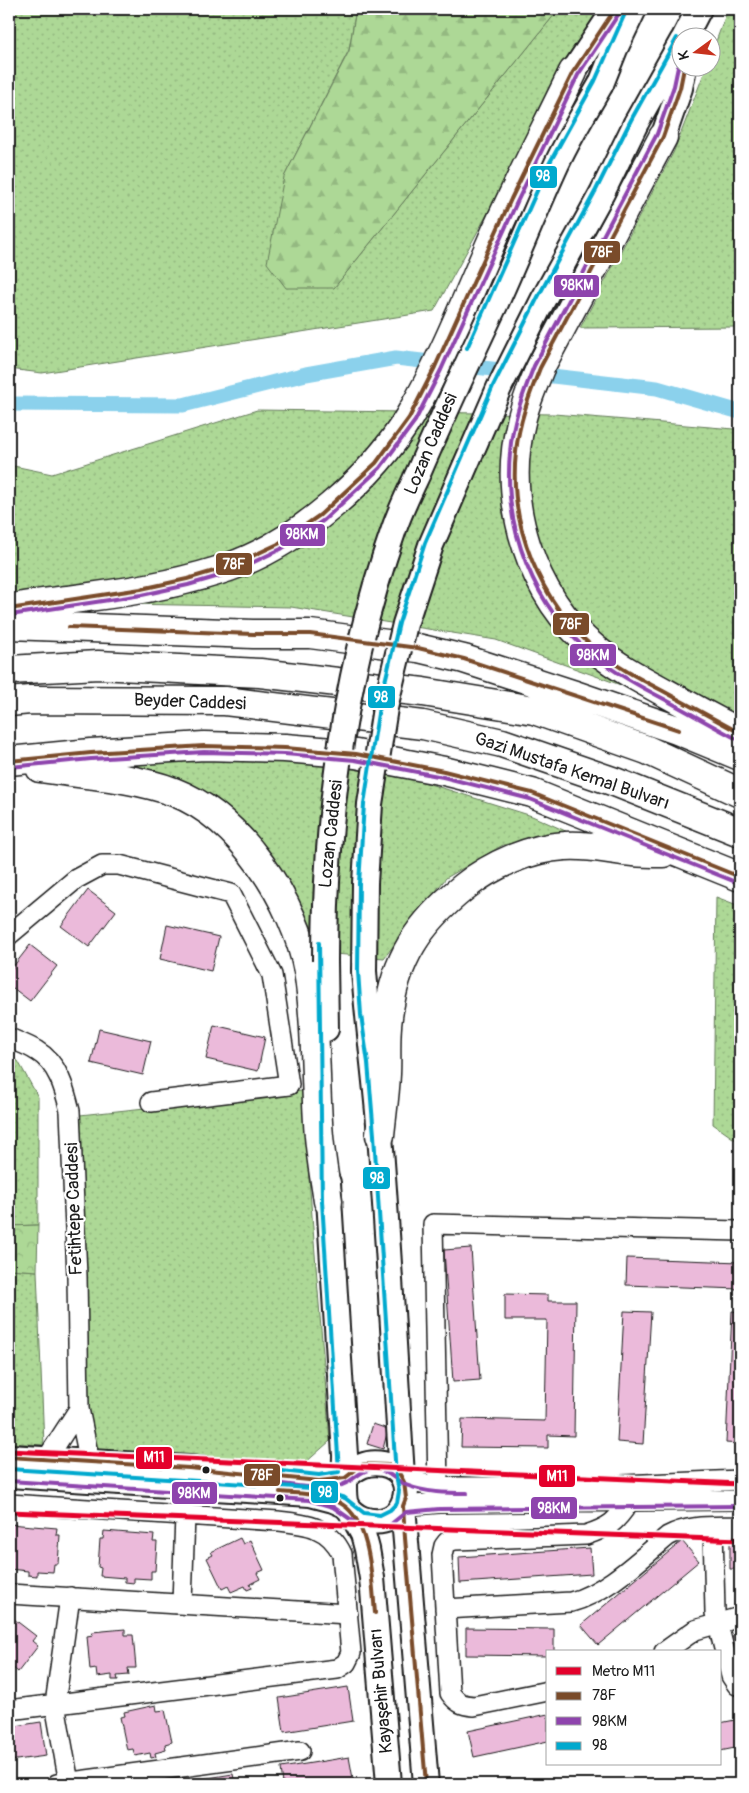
<svg xmlns="http://www.w3.org/2000/svg" width="749" height="1793" font-family="Pangolin,sans-serif">
<style>
.grass{fill:url(#grass-dots);stroke:#647a59}
.forest{fill:url(#forest-firs);stroke:#647a59}
.park{fill:url(#park-crowns);stroke:#647a59}
.lines{fill:none;stroke-linecap:round;stroke-linejoin:round}
.canal{stroke:#8bd1ec;stroke-width:15}
.building{fill:#ebbada;stroke:#1c1c1c}
.minor-casing{stroke:#1c1c1c;stroke-width:22}
.major-casing{stroke:#1c1c1c;stroke-width:28}
.highway-casing{stroke:#1c1c1c;stroke-width:31}
.minor{stroke:#fff;stroke-width:19}
.major{stroke:#fff;stroke-width:24}
.highway{stroke:#fff;stroke-width:28}
.major-bridge-casing{stroke:#1c1c1c;stroke-width:28;stroke-linecap:butt}
.major-bridge{stroke:#fff;stroke-width:24}
.bus-1-casing{stroke:#fff;stroke-width:8}
.bus-2-casing{stroke:#fff;stroke-width:8}
.bus-3-casing{stroke:#fff;stroke-width:8}
.bus-1{stroke:#7a4b2a;stroke-width:4}
.bus-2{stroke:#8e44ad;stroke-width:4}
.bus-3{stroke:#00a9ce;stroke-width:4}
.metro-1-casing{stroke:#fff;stroke-width:9}
.metro-1{stroke:#e4002b;stroke-width:5}
.bus-dot{fill:#1c1c1c;stroke:#fff;stroke-width:2}
.labels{text-anchor:middle;dominant-baseline:central;stroke-width:4.5;stroke-linejoin:round;paint-order:stroke}
.street-label{font-size:18px;fill:#1c1c1c;stroke:#fff}
.line-badge{stroke:#fff;stroke-width:2}
.badge-label{font-size:14px;text-anchor:middle;font-weight:bold;fill:#fff}
</style>
<defs>
<pattern id="grass-dots" width="8" height="8" patternUnits="userSpaceOnUse" patternTransform="scale(1.25)"><rect width="8" height="8" fill="#add896"/><path d="M2 2h.1M6 6h.1" fill="none" stroke="#94b981" stroke-width="1.8" stroke-linecap="round"/></pattern>
<pattern id="forest-firs" width="22" height="20" patternUnits="userSpaceOnUse" patternTransform="scale(1.25)"><rect width="22" height="20" fill="#add896"/><path d="M5 1l3.5 6h-7zM16 11l3.5 6h-7z" fill="#94b981"/></pattern>
<pattern id="park-crowns" width="20" height="18" patternUnits="userSpaceOnUse" patternTransform="scale(1.25)"><rect width="20" height="18" fill="#add896"/><path d="M2 6a3 3 0 1 1 6 0M12 15a3 3 0 1 1 6 0" fill="none" stroke="#94b981"/></pattern>
</defs>
<rect width="100%" height="100%" fill="#fff"/>
<filter id="ink" filterUnits="userSpaceOnUse"><feTurbulence type="fractalNoise" baseFrequency=".02" numOctaves="2"/><feDisplacementMap in="SourceGraphic" scale="10" xChannelSelector="R" yChannelSelector="G"/><feConvolveMatrix kernelMatrix="1 2 1 2 8 2 1 2 1" color-interpolation-filters="sRGB"/></filter>
<g filter="url(#ink)">
<path class="grass" d="M9,9H356L349,50L284,177L334,288L559,9H600L434,311L42,373L9,369Z
M728,9H740V327L580,328L674,151L706,68H712V52Z
M257,410L554,414L734,429L740,431V728L496,640L291,607L9,602V465L52,474Z
M221,758L303,760L420,781L532,816L570,833L503,845L446,878L384,958L310,952L186,786L127,765Z
M716,897L740,906V1143L713,1124Z
M9,1057L18,1061L38,1097V1225L9,1226Z
M302,1091L330,1441L304,1464L90,1450L80,1115Z
M9,1269L37,1271L44,1445L9,1443Z"/>
<path class="forest" d="M356,9H559L334,288H286L267,263L284,177L349,51Z"/>
<path class="park" d="M38,1225L37,1271L9,1269V1226Z"/>
<g class="lines">
<path class="canal" d="M9,404L183,405L306,374L396,358L657,388L740,412"/>
</g>
<path class="building" d="M88,890L116,911L89,947L61,926Z
M167,925L219,937L211,971L160,959Z
M30,945L57,966L30,1001L9,985V972Z
M214,1025L265,1037L258,1071L206,1059Z
M99,1029L151,1041L143,1075L91,1063Z
M471,1248L480,1380L453,1382L444,1250Z
M627,1258L740,1262V1289L626,1285Z
M505,1294L548,1295V1301H576L574,1436L548,1435V1448L461,1447L462,1419L545,1421L547,1320H505Z
M624,1311L651,1312L643,1444L617,1442Z
M732,1311L740,1312V1444L726,1443Z
M373,1424L388,1429L383,1449L367,1444Z
M9,1524L57,1528L56,1535H60L58,1564H54L53,1572L37,1571V1576L28,1575V1571L9,1569Z
M104,1531L154,1535L153,1542H157L155,1571H151V1579L134,1578V1583L125,1582V1578L100,1576L101,1568L98,1567L100,1539H103Z
M240,1538L243,1544L250,1540L264,1570L257,1573L260,1579L250,1584L252,1588L247,1590L245,1586L231,1592L228,1586L222,1589L207,1558L213,1555L211,1552Z
M682,1541L699,1561L598,1645L581,1625Z
M730,1543H740V1569H730Z
M590,1548L592,1574L460,1583L459,1557Z
M10,1616L36,1636L32,1641L38,1646L18,1672L12,1667L9,1671V1618Z
M466,1628L554,1629V1652H548V1656L466,1655Z
M125,1629V1635H133L136,1668H128L129,1675L117,1676L118,1680H112V1675L97,1677L96,1669L90,1670L87,1636L93,1635L92,1632Z
M740,1634V1662H739L732,1636Z
M348,1687L353,1721L284,1732L279,1698Z
M156,1705L157,1711L165,1710L172,1742L165,1744L166,1750L155,1753L156,1757L151,1758L150,1753L135,1756L133,1749L127,1750L120,1717L125,1716L124,1712Z
M548,1714V1741L474,1757L468,1731Z
M740,1719V1747L720,1751V1723Z
M41,1722L46,1756L9,1761V1727Z
M349,1757L354,1784H283L281,1768Z
M233,1774L235,1784H170Z"/>
<g class="lines">
<g class="minor-casing">
<path id="minor" d="M9,935L76,879L102,865H119L231,894L272,975L289,1085L151,1102
M9,1038C18,1042 28,1045 37,1051C58,1063 65,1090 70,1111L77,1276L79,1409L90,1463
M46,1460L79,1409
M402,1476L420,1483L438,1487H487L621,1485L740,1480
M438,1487L433,1224L740,1231
M9,1504L278,1521C306,1524 329,1526 342,1554L351,1653L346,1663L337,1669L9,1710
M403,1506L439,1503L740,1500
M713,1527L715,1613L731,1676L737,1685L740,1686
M9,1594L348,1614
M182,1604L185,1515
M445,1609L571,1602C606,1593 640,1559 668,1536C690,1524 716,1527 740,1526
M664,1652L695,1630L740,1617
M548,1691L474,1706C462,1705 457,1703 450,1693L442,1555L444,1546L447,1542L455,1540L586,1535C610,1527 616,1522 630,1501
M69,1783L55,1704L70,1597
M57,1784L300,1751"/>
</g>
<g class="major-casing">
<path id="major" d="M684,38L699,9
M573,72L615,9
M601,84L615,49L634,9
M636,123L682,41
M663,137L680,88L684,68
M325,961L326,1029
M364,971C368,1026 376,1081 380,1136C389,1250 395,1363 402,1476
M328,1183L345,1455C345,1468 342,1494 346,1505C349,1511 357,1517 363,1519C407,1534 423,1472 383,1464C367,1461 356,1467 345,1478
M9,1457L189,1468L319,1481L345,1478
M9,1475L310,1494L333,1500L347,1506
M403,1506L426,1784
M351,1512L363,1534L367,1549L372,1578L389,1784"/>
</g>
<g class="highway-casing">
<path id="highway" d="M663,137L540,368C533,386 525,403 521,422C501,503 531,596 595,649C617,667 642,680 666,693C691,707 715,720 740,733
M9,609C35,603 62,601 89,597C136,591 184,583 229,567C296,544 373,478 409,417C444,358 469,292 497,229C521,176 548,124 573,72
M9,625L253,634H310L418,648L464,659L575,695L677,730L740,756
M9,670L98,665L260,673L423,692L534,710L647,750L740,793
M9,702L30,700L225,701L423,725L502,743L615,782L740,832
M9,761L91,753L204,746L285,748L356,754L444,771L532,793L740,877
M40,768C85,775 131,776 174,792C241,818 295,902 308,971C316,1019 315,1073 318,1122C319,1148 324,1175 328,1201
M380,1135C382,1115 385,1095 386,1074C387,1056 385,1036 388,1017C395,959 419,923 464,887C491,865 530,848 565,846C588,844 610,850 633,852C643,853 653,853 663,853"/>
</g>
<use href="#minor" class="minor"/>
<use href="#major" class="major"/>
<use href="#highway" class="highway"/>
<g class="major-bridge-casing">
<path id="major-bridge" d="M325,961C325,814 345,668 394,529C401,508 411,489 420,469C444,413 470,358 496,303C516,259 534,214 554,170C567,140 585,112 601,84
M364,971L365,883L370,804L385,708L405,624L431,545L499,388L543,300L602,193L636,123"/>
</g>
<use href="#major-bridge" class="major-bridge"/>
<g class="bus-1-casing">
<path id="bus-1" d="M684,68L680,88L663,137L540,368C529,396 519,422 516,452C508,525 540,602 595,649C615,666 640,679 663,691C689,705 714,719 740,733
M9,609L141,589L187,579L231,566L278,544L320,515L376,463L409,418L435,367L511,199L573,72L615,9
M69,627L253,634H310L418,648L464,659L679,730
M9,761L91,753L204,746L285,748L356,754L444,771L532,793L740,877
M9,1457L189,1468L319,1481L345,1478L363,1464L390,1465L398,1471L404,1482L406,1498L403,1506L405,1538L426,1784
M280,1492C300,1494 323,1493 340,1503C371,1519 372,1582 375,1613"/>
</g>
<g class="bus-2-casing">
<path id="bus-2" d="M678,67L674,86L657,134L534,366C523,394 512,422 510,453C503,528 534,608 593,655C615,673 639,686 664,699C688,712 712,726 737,739
M10,615L142,595L188,585L233,572L281,549L324,520L380,468L415,421L441,370L517,202L578,75L620,12
M10,767L91,759L204,752L285,754L355,760L443,777L530,799L738,883
M9,1481L309,1500L333,1507L356,1523L371,1528L384,1527L391,1524L406,1512L439,1509L740,1506
M282,1484C300,1486 320,1490 339,1486C353,1483 360,1468 376,1469C388,1470 396,1481 406,1485C426,1493 447,1493 467,1493"/>
</g>
<g class="bus-3-casing">
<path id="bus-3" d="M467,348L549,164L595,81L627,9
M9,1469L311,1488L345,1498L364,1513L380,1515L390,1510L397,1503L399,1491L396,1476L374,1135L368,1063L361,1015L358,971L359,883L364,804L379,707L399,623L425,543L493,386L538,297L596,190L631,120L677,38
M281,1471L319,1475L339,1472L322,1201L319,943"/>
</g>
<use href="#bus-1" class="bus-1"/>
<use href="#bus-2" class="bus-2"/>
<use href="#bus-3" class="bus-3"/>
<g class="metro-1-casing">
<path id="metro-1" d="M9,1451L740,1484
M9,1512L740,1540"/>
</g>
<use href="#metro-1" class="metro-1"/>
</g>
</g>
<g class="bus-dot">
<circle cx="206" cy="1470" r="4.5"/>
<circle cx="280" cy="1498" r="4.5"/>
</g>
<g class="labels">
<g class="street-label">
<text transform="translate(431 444) rotate(-67)">Lozan Caddesi</text>
<text transform="translate(190 702) rotate(2)">Beyder Caddesi</text>
<text transform="translate(572 771) rotate(19)">Gazi Mustafa Kemal Bulvarı</text>
<text transform="translate(331 834) rotate(-84)">Lozan Caddesi</text>
<text transform="translate(74 1209) rotate(-92)">Fetihtepe Caddesi</text>
<text transform="translate(381 1691) rotate(-95)">Kayaşehir Bulvarı</text>
</g>
</g>
<g class="line-badge">
<rect x="529" y="165" width="29" height="24" rx="5" fill="#00a9ce"/>
<rect x="583" y="240" width="38" height="24" rx="5" fill="#7a4b2a"/>
<rect x="553" y="274" width="47" height="24" rx="5" fill="#8e44ad"/>
<rect x="279" y="523" width="47" height="24" rx="5" fill="#8e44ad"/>
<rect x="215" y="552" width="38" height="24" rx="5" fill="#7a4b2a"/>
<rect x="552" y="612" width="38" height="24" rx="5" fill="#7a4b2a"/>
<rect x="569" y="643" width="48" height="24" rx="5" fill="#8e44ad"/>
<rect x="367" y="685" width="29" height="24" rx="5" fill="#00a9ce"/>
<rect x="362" y="1166" width="29" height="24" rx="5" fill="#00a9ce"/>
<rect x="135" y="1446" width="38" height="24" rx="5" fill="#e4002b"/>
<rect x="243" y="1463" width="38" height="24" rx="5" fill="#7a4b2a"/>
<rect x="538" y="1464" width="38" height="24" rx="5" fill="#e4002b"/>
<rect x="310" y="1480" width="29" height="24" rx="5" fill="#00a9ce"/>
<rect x="171" y="1481" width="47" height="24" rx="5" fill="#8e44ad"/>
<rect x="530" y="1496" width="48" height="24" rx="5" fill="#8e44ad"/>
</g>
<g class="badge-label">
<text x="543" y="181">98</text>
<text x="602" y="257">78F</text>
<text x="577" y="290">98KM</text>
<text x="302" y="539">98KM</text>
<text x="234" y="569">78F</text>
<text x="571" y="629">78F</text>
<text x="593" y="660">98KM</text>
<text x="381" y="702">98</text>
<text x="377" y="1183">98</text>
<text x="154" y="1462">M11</text>
<text x="262" y="1480">78F</text>
<text x="557" y="1481">M11</text>
<text x="325" y="1497">98</text>
<text x="194" y="1498">98KM</text>
<text x="554" y="1513">98KM</text>
</g>
<rect width="749" height="1793" fill="none" stroke="#fff" stroke-width="30"/>
<rect x="15" y="15" width="719" height="1763" fill="none" stroke="#1c1c1c" stroke-width="2" filter="url(#ink)"/>
<rect x="546" y="1650" width="175" height="115" fill="#ffffff" stroke="#a4a4a4"/>
<rect x="556" y="1667" width="25" height="8" fill="#e4002b" stroke="#a4a4a4"/>
<text x="592" y="1676" font-size="15" fill="#1c1c1c">Metro M11</text>
<rect x="556" y="1692" width="25" height="8" fill="#7a4b2a" stroke="#a4a4a4"/>
<text x="592" y="1700" font-size="15" fill="#1c1c1c">78F</text>
<rect x="556" y="1717" width="25" height="8" fill="#8e44ad" stroke="#a4a4a4"/>
<text x="592" y="1726" font-size="15" fill="#1c1c1c">98KM</text>
<rect x="556" y="1742" width="25" height="8" fill="#00a9ce" stroke="#a4a4a4"/>
<text x="592" y="1750" font-size="15" fill="#1c1c1c">98</text>
<g transform="translate(696 52) rotate(255)"><circle r="24" fill="#ffffff" stroke="#a4a4a4"/>
<path d="M0-4L9 19L0 12L-9 19Z" fill="#c8321e"/>
<text y="-8" font-size="14" font-weight="bold" text-anchor="middle" fill="#1c1c1c">K</text>
</g>
</svg>
